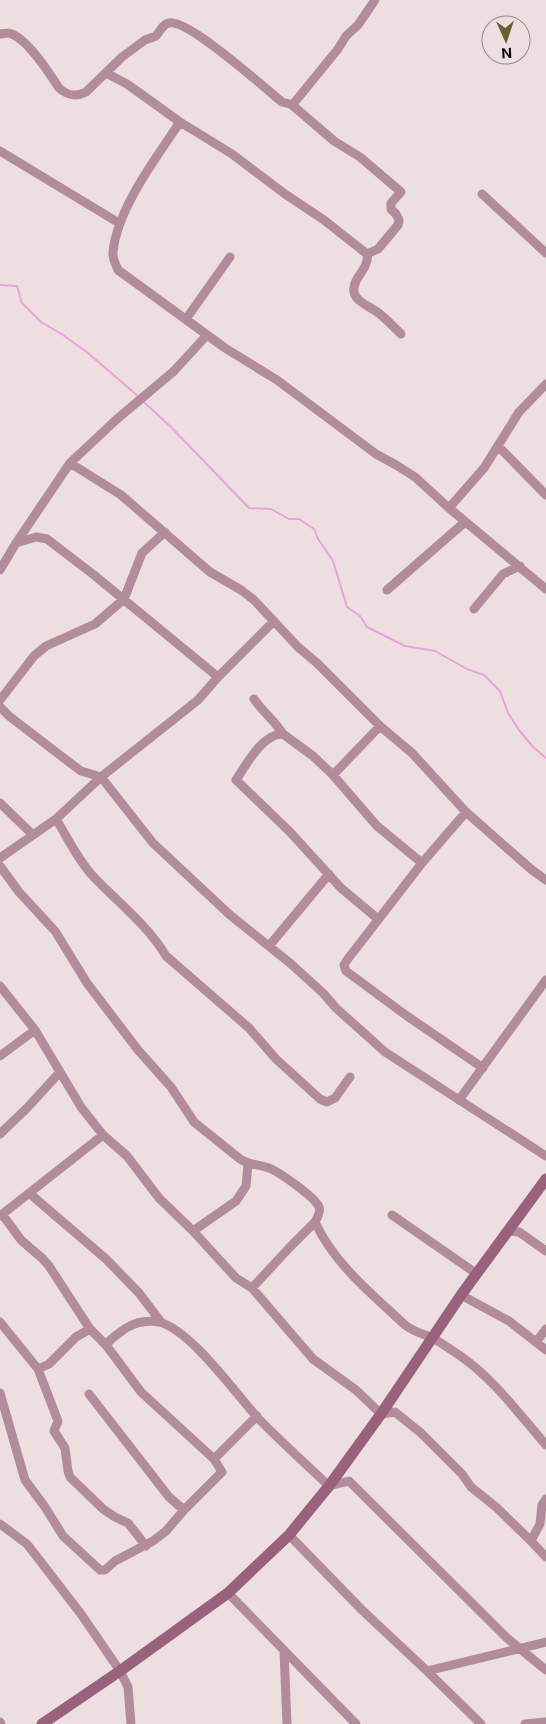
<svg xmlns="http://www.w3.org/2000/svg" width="546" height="1724" font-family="Inter,sans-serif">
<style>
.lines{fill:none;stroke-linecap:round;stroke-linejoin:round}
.stream{stroke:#eba1de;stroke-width:2}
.street{stroke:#b38c9c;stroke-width:9}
.secondary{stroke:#99617b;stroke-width:11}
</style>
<rect width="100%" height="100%" fill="#eddfe0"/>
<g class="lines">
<path class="stream" d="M0,285L17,286L22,303L41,322L63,335L88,353L139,397
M144,402L172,428L249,508L271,509L289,519H299L314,529L318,539L333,561L347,607L360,616L367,627L405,646L435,651L467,669L484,675L500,691L508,713L519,730L533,747L546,758"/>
<path class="street" d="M0,34C1,34 7,33 8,33C25,35 50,74 59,88C68,96 76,97 86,92L122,57L145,40L156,36C160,31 163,24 169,23C187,18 265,88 282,102L290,104L294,103L338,49L346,36L358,25L375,0
M106,73L127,84L180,122L232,154L285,194L324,220L367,254
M291,104L334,141L360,157L401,192L391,203V209L396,214L399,220L398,225L378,249L367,254
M180,122C156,158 117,209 113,252C112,258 116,265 118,270L225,348L277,380L376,454L396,465L415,477L449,508
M0,151L119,223
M482,194L546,253
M367,254C369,263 362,271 357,279C345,301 369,304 381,315C388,321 395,328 401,334
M186,319L230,257
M546,384L519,412L484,468L449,508L546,589
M498,446L546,495
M70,463L121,495L210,572L241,590L254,600L298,647L317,663L380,726L412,753L466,812L532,870L546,880
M16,543L36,537L47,539L94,575L218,677
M0,570L16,543L70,463L117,419L174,371L207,335
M387,590L465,522
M474,609L503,574L520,566
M254,699C263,712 275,721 283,734
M0,700L34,656L46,646L95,624L124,599L142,553L165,532
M0,707L9,716L65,759L81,771L101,777L153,843L230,915L290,963L323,993L336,1008L385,1052L546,1156
M333,775L380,726
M0,803L33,835
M466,812L422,863L347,960L344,965L346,971L407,1016L483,1068
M56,819C67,837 77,858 91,874C116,901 147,924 166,956L249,1028L276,1059L320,1099L327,1102L335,1098L350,1077
M0,858L56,819L101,777L198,700L218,677L274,621
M0,866L19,892L55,931L87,983L138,1050L171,1087L194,1122L240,1159C249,1165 256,1164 266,1167C277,1170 315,1197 319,1207C321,1212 317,1218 315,1222C334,1264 373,1295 405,1325C414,1332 423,1334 433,1338C441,1343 450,1349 459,1355C493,1378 519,1414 546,1445
M378,919L341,888L290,832L236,780C246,765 263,733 283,734L313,756L333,775L377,826L422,863
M269,946L329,874
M0,986L35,1030L81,1107L103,1135L127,1156L159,1198L193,1231L236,1278L252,1288L313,1359L356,1390L381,1414L395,1412L421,1433L462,1474L471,1487L496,1507L531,1541L540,1524L542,1505L546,1499
M0,1056L35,1030
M459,1100L546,980
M0,1134L27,1108L60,1072
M29,1193L106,1259L139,1293L161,1322
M2,1214L21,1240L43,1259L49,1266L90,1329L106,1345L141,1392L214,1459
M392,1215L477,1274
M0,1216L103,1135
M193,1231L236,1201L246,1186L248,1164
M508,1231L519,1232L546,1251
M252,1288L290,1247L315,1222
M461,1295L509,1321L546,1350
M0,1322L38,1369L58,1421L54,1431L65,1448L68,1471L70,1477L103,1509L115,1517L128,1523L146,1546
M536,1342L546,1329
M106,1345C112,1337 118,1334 126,1328C136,1322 148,1320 159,1322C191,1330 235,1393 257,1417C280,1441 305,1463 329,1486L349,1481L507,1638L546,1670
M38,1369L49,1364L76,1337L90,1329
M0,1393L25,1480L45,1507L63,1536L100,1570H105L115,1561L153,1541L166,1531L184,1510L222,1472L214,1459L257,1416
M89,1394L169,1497L184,1510
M0,1524L27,1544L81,1614L120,1671L128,1687L131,1724
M289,1535L362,1610L427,1671L546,1642
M531,1541L546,1557
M228,1593L356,1724
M284,1651L287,1724
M427,1671L481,1724
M0,1722L1,1724
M525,1724L546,1722"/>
<path class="secondary" d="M42,1724L120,1671L228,1593L289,1535L329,1486L381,1414L461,1295L546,1179"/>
</g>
<g transform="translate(506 40) rotate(177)"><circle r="24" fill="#eddfe0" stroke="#948a8b"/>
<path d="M0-4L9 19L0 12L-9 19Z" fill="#69602d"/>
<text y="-8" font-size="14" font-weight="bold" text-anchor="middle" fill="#0f0a0b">N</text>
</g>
</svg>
